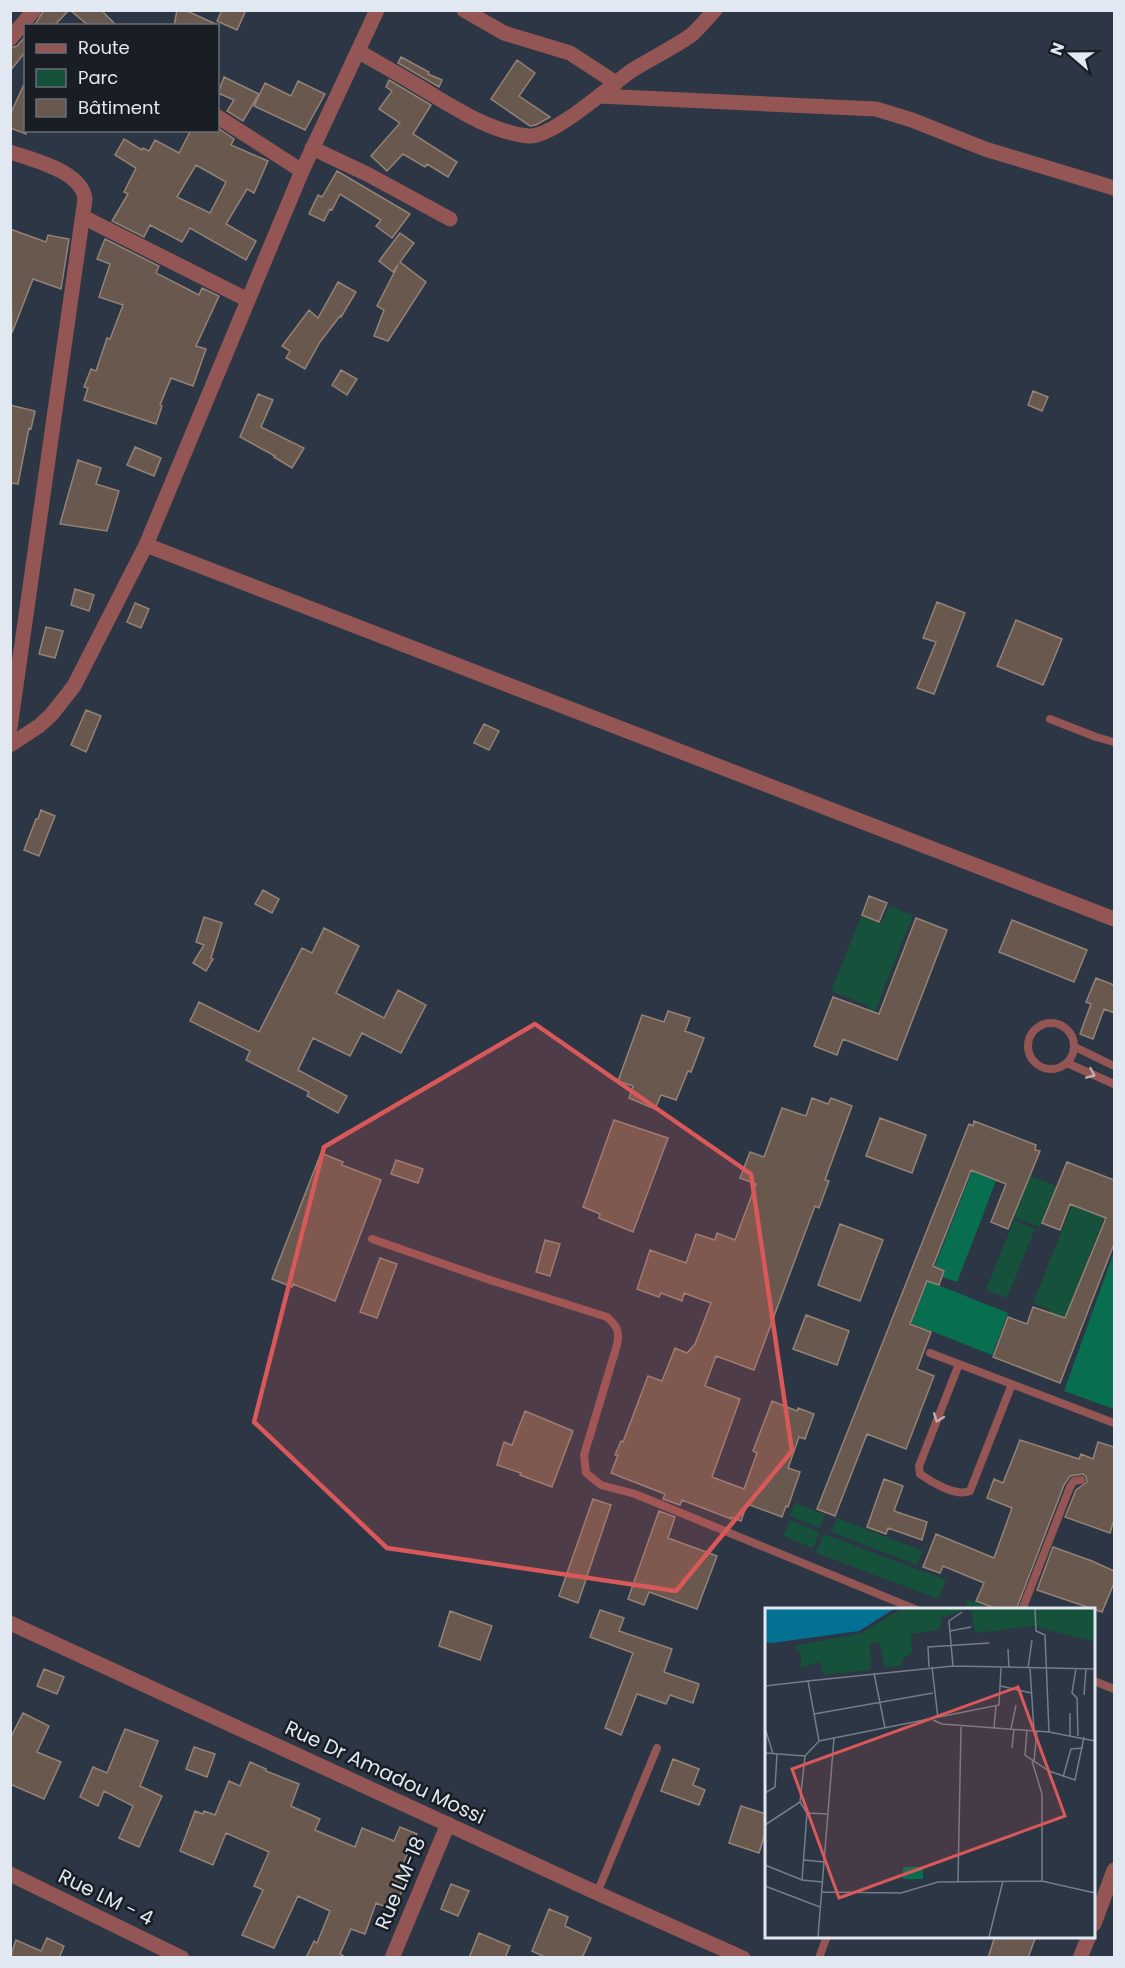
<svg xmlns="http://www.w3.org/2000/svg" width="1125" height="1968" font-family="Poppins,sans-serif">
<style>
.green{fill:#16513b}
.forest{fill:#076f50}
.building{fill:#69584d;stroke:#948276;stroke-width:1.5;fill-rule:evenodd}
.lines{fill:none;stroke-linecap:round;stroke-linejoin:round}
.service{stroke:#945654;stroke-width:8}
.minor{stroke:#945654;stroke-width:15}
.tertiary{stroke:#945654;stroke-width:15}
.oneway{stroke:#c2aeb2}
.marked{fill:#d9585a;fill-opacity:0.2;stroke:#d9585a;stroke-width:4.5;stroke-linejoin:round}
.labels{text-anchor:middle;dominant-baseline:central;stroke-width:5;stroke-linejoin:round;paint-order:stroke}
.street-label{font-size:20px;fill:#e1e8f1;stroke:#191d24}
.inset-road{fill:none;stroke:#747d89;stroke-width:1.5}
.view{fill:#d9585a;fill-opacity:0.15;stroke:#d9585a;stroke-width:3}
.inset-edge{fill:none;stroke:#e1e8f1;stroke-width:3}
</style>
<rect width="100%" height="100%" fill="#2c3644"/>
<path class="green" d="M889,906L913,915L865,1037L860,1029L869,1006L831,991L861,916L881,924Z
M1030,1176L1056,1186L1040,1227L1014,1217Z
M1072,1205L1104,1218L1061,1329L1046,1323L1050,1310L1033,1303Z
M1014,1220L1035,1229L1007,1298L986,1290Z
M795,1503L825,1515L820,1528L790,1516Z
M837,1518L923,1551L917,1565L831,1532Z
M790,1520L819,1532L813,1548L783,1536Z
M824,1534L946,1580L939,1599L816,1553Z
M967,1599L989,1608L988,1609H966Z"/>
<path class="forest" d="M972,1171L996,1181L957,1282L942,1277L945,1270L935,1266Z
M1114,1252V1409L1064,1391Z
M928,1281L1008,1313L992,1355L911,1323Z"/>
<path class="building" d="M44,10H69L54,26H34Z
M70,10H101L117,26H89Z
M177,10H185L220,26H174Z
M222,10H246L237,30L217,21Z
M26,36V51L10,71V48L17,46Z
M401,57L429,72L428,74L442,80L439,87L398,63Z
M517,60L535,73L519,96L550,117L536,125L530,126L491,99Z
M224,77L259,94L243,121L227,111L234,100L218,93Z
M26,80V134L10,128V115Z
M389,80L431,105L413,134L457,162L448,177L427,164L425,167L403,154L387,171L371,156L400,123L379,109L392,91L386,87Z
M298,81L325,94L305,130L254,106L265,83L291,96Z
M218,128L234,139L231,145L268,161L254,193L247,189L226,224L256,241L246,260L190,228L182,242L150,225L144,237L112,221L128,194L124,192L136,168L115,155L124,139L142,150L143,148L149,151L155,140L179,153L191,130H218ZM196,165L226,182L210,213L177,197Z
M337,171L410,214L392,238L376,226L381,220L340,194L332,210L330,209L324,221L309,214L318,195L322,197Z
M10,229L46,242L48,235L69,239L61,289L33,279L12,333Z
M400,233L414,243L400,262L426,282L388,341L374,336L384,310L377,306L398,265L393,272L379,261Z
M105,239L159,266L156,273L199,295L202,288L219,296L196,346L206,349L193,386L171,378L160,405L162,406L156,424L84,400L88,388L84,387L91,369L96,371L107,338L110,339L123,305L99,297L110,264L97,259Z
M338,282L356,292L341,317L340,316L320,342L305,369L286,358L290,351L282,346L309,310L318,318Z
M341,370L357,379L347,395L332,385Z
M1033,391L1048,397L1042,411L1028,405Z
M258,394L273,400L261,427L304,448L292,468L274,457L275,456L240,437Z
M10,405L35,411L31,429L29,428L18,484L10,483Z
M135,447L161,458L154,476L127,465Z
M78,460L101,468L96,484L119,491L107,531L60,524Z
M75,589L94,595L89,611L71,605Z
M937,602L965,613L934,694L917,688L936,642L923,638Z
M135,603L149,609L141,628L127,622Z
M1016,620L1062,639L1043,685L997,666Z
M46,627L63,631L55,658L39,654Z
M86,710L101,716L86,752L71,745Z
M484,724L499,731L489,750L474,743Z
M41,810L55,816L39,856L24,850L36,819H38Z
M263,890L279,899L272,913L255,904Z
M869,896L887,903L879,922L862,915Z
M204,917L222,923L211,958L213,959L206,971L193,963L204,945L196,942Z
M916,918L947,930L897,1060L843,1039L837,1055L814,1046L833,997L879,1014Z
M1012,920L1087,950L1074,982L999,952Z
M324,928L359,946L336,993L384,1018L398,990L426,1005L401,1053L362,1033L350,1056L313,1038L298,1070L347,1096L338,1113L307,1096L309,1092L246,1060L250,1051L190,1021L199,1002L259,1032L302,948L312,953Z
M1096,978L1114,985V1013L1104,1009L1093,1039L1080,1034L1091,1004L1086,1002Z
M668,1011L690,1018L685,1031L704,1038L691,1072L688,1071L676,1100L661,1095L655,1109L629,1098L633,1086L618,1081L642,1015L664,1022Z
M812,1098L828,1104L831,1098L852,1106L825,1180L829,1181L819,1208L815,1206L754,1370L716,1356L705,1386L740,1399L712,1477L744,1489L757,1453L753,1451L772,1401L797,1411L798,1408L814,1414L805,1439L799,1437L788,1468L800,1472L788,1507L786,1506L782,1517L747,1504L741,1521L731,1517V1519L682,1500L680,1505L663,1499L665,1494L611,1473L618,1455H615L621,1441L623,1442L648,1376L662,1381L675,1348L687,1353L695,1344L711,1303L684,1293L682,1301L661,1293L659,1297L637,1289L650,1250L686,1263L696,1234L715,1240L717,1233L735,1240L756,1184L740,1178L750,1152L764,1157L782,1108L806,1116Z
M880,1118L926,1135L912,1173L866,1156Z
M614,1120L668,1138L633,1232L599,1218L600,1214L583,1207Z
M974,1121L1036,1145L1035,1150L1040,1151L1008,1229L991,1222L1006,1184L971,1170L933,1266L944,1271L939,1285L927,1281L910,1324L931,1332L917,1369L934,1376L906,1449L867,1434L835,1516L817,1509L969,1124L973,1126Z
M321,1153L343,1162L342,1165L381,1180L335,1301L293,1284L292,1287L272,1279Z
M396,1160L423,1169L418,1183L391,1174Z
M1067,1162L1114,1180V1244L1060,1383L993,1357L1008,1317L1027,1324L1033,1307L1065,1318L1106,1218L1070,1204L1060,1230L1042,1223Z
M840,1224L883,1240L860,1301L818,1285Z
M545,1240L560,1244L550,1276L536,1272Z
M380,1258L397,1264L377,1318L360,1312Z
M806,1315L849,1331L837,1365L793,1349Z
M525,1411L573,1431L552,1487L520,1475L521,1473L497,1465L504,1442L512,1445Z
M1020,1440L1079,1459L1081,1454L1093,1459L1098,1442L1114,1447V1520L1110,1533L1065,1517L1076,1490L1087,1482L1086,1477L1083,1474L1070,1476L1064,1485L1016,1610H1000L976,1601L984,1583L943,1566L940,1573L923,1567L936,1534L994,1558L1012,1508L987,1498L994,1479L1003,1483Z
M884,1479L903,1486L894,1511L927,1522L922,1540L888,1528L886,1534L867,1527Z
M593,1499L611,1505L578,1603L559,1596Z
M659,1511L675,1517L668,1538L717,1556L697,1609L649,1592L644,1605L628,1599Z
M1053,1547L1092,1561L1114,1571V1583L1102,1612L1037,1590Z
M600,1610L624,1618L619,1631L672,1649L664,1672L699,1684L693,1703L670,1695L666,1704L637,1694L621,1735L605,1728L633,1653L590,1637Z
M450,1611L492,1626L480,1660L439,1646Z
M44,1669L64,1677L57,1694L37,1686Z
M23,1713L49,1726L37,1752L61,1762L44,1799L10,1784V1739Z
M125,1729L158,1741L140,1786L162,1796L139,1847L119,1838L133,1806L104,1791L98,1806L80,1797L93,1767L107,1773Z
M194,1747L215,1754L207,1777L186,1769Z
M673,1759L699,1769L693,1785L705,1790L699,1805L661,1791Z
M250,1762L266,1769V1771L299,1784L291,1806L320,1819L315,1830L355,1847L362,1828L394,1841L400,1827L417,1834L399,1872L408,1876L394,1910L376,1903L365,1934L351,1929L340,1954L347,1958H306L314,1941L317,1943L330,1911L298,1896L274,1948L242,1935L263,1890L254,1886L269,1852L226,1833L213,1865L180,1851L195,1811L203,1814L204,1811L215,1815L229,1781L240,1786Z
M741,1806L766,1814V1830L759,1853L729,1843Z
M451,1884L469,1891L458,1916L441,1909Z
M549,1909L568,1917L565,1926L591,1938L582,1958H547L532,1951Z
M479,1933L510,1946L505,1958H469Z
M995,1936H1036L1028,1958H988Z
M47,1938L64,1946L59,1958H10L16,1940L41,1951Z"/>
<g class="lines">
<path class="service" d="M1050,719L1096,737L1114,742
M1028 1046a23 23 0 1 1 46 0a23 23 0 1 1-46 0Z
M1075,1047L1114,1066
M1067,1063L1114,1084
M372,1239L487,1279L607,1317C617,1326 620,1331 617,1345L584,1455L586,1473L601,1485L635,1494L917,1610
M930,1353L1114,1423
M959,1364L919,1466L920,1474C931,1482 956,1497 970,1491L1012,1384
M1022,1610L1070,1487L1074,1481L1081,1480
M1094,1681L1114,1689
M597,1893L657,1748
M819,1958L827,1936"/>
<path class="minor" d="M464,10L504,33L570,53L616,83
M10,39L34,10
M358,51C376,62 395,72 413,83C449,104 486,131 528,136C551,139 610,86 631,71C650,59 671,49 690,36C699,29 707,18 715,10
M599,96L876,109L912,120L985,149L1114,188
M218,117L302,171
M312,148L369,175L450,219
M10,152C33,160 82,171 85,199L10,728
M83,217L248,300
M146,545L1114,919
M10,745L39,726L51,715L74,686L146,545L302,171L377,10
M10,1874L182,1958
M392,1958L448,1824"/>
<path class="tertiary" d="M10,1623L597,1893L743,1958
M1094,1924L1114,1870
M1080,1958L1089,1936"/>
</g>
<defs><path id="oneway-chevron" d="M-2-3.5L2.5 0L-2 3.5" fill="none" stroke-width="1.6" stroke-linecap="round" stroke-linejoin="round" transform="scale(1.5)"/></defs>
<g class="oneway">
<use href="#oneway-chevron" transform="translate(1091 1074) rotate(24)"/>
<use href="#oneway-chevron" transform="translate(938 1418) rotate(111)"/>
</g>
<path class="marked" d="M535,1024L751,1174L792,1451L676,1591L387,1548L254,1422L324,1147Z"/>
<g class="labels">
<g class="street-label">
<text transform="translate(385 1772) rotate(25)">Rue Dr Amadou Mossi</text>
<text transform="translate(400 1883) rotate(-67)">Rue LM-18</text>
<text transform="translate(106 1897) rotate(26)">Rue LM - 4</text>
</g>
</g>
<g transform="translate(765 1608)">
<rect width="330" height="330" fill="#2c3644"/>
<path d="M136,1H202L176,10V21L146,26L147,45L137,51V58L119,59L115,34L105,36L106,62L59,67L55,54L36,60V45L29,38L97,25ZM206,1H330V34L268,18L210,25Z" fill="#16513b"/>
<path d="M138,259H158V271H138Z" fill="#076f50"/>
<path d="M0,1H129L94,23L7,35L0,34Z" fill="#027193"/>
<path class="inset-road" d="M270,1L271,23L280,27L284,124M185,23L206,19M243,41L244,60M188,58L184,13L197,4M164,59L163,39L224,35M167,59L173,110M263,60L267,32M265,60L269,123M311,60L307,85L312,90L313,128M109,65L120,120M0,78L43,73M236,78L266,85M319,87L321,61M49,106L168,85M168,112L177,116L284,124L330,133M0,120L8,146M229,120L231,98M246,121L251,97M262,122L260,147L284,163L310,172L319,129M305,128V105M54,133L43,73L188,58L330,61M54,133L234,97L236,60M247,140L249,121M0,145L40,148M267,153L277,186V273M269,153L272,123M298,169L306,141L318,140M0,185L10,179L12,146M35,194L42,205L37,272M42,205L62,206M0,217L35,194L40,148L54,133M39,252L59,254M0,257L37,272L57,274M193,274L196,119M0,278L55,299M56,284L136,285L173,274L277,273L330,285M53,329L69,130M224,329L238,273"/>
<path class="view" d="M253,79L300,208L74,290L27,161Z"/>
<rect width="330" height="330" class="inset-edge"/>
</g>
<rect width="1125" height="1968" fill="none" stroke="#e1e8f1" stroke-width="24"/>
<rect x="24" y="24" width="195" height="108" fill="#191d24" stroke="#696e76" stroke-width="1.5"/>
<rect x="36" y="44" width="30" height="9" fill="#945654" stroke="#696e76" stroke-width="1.5"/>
<text x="78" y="54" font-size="18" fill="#e1e8f1">Route</text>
<rect x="36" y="69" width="30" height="18" fill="#16513b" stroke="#696e76" stroke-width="1.5"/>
<text x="78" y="84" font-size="18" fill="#e1e8f1">Parc</text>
<rect x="36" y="99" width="30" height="18" fill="#69584d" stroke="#696e76" stroke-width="1.5"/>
<text x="78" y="114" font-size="18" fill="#e1e8f1">Bâtiment</text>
<g transform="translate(1071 54) rotate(290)" stroke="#191d24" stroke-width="4.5" paint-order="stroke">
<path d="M0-4.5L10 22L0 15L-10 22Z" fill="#e1e8f1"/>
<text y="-9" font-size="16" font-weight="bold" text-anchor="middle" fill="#e1e8f1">N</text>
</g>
</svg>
